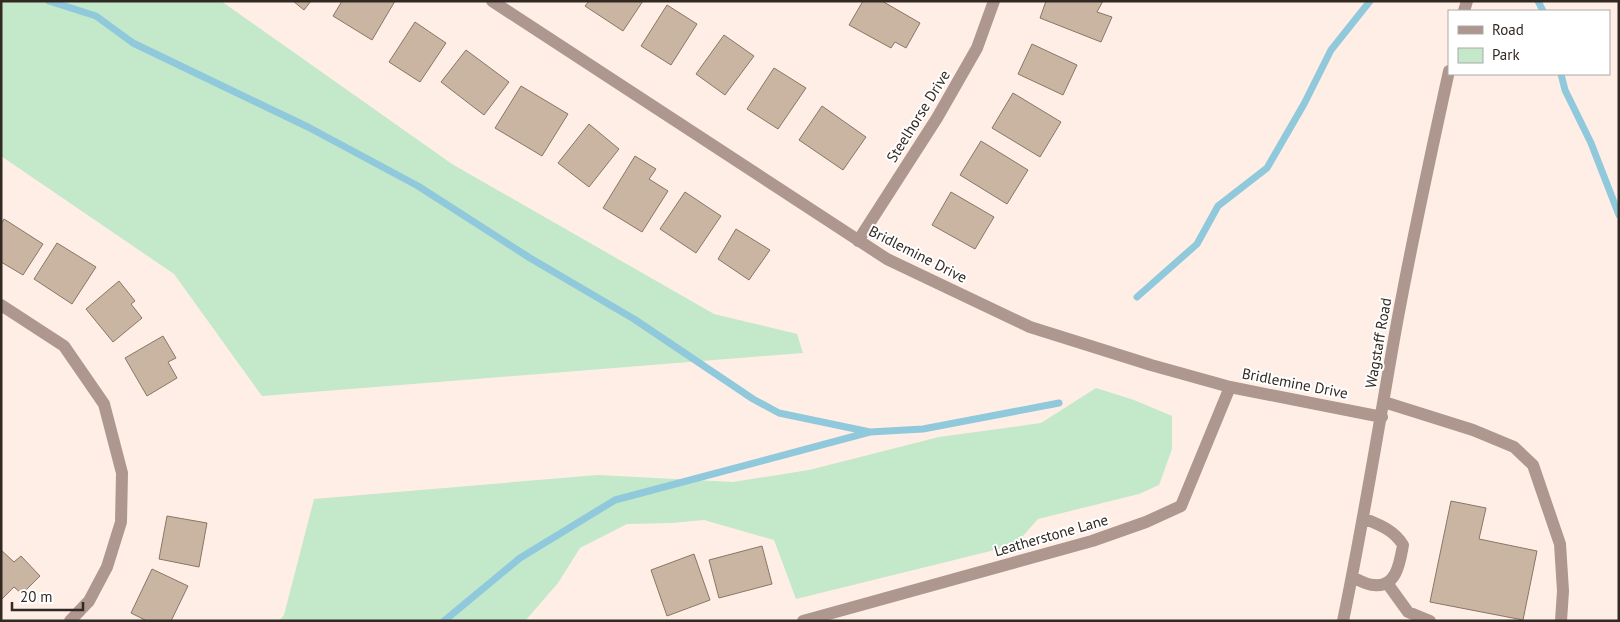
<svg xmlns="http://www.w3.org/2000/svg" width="1620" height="622" font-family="'PT Sans',sans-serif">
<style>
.green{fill:#c3e8ca}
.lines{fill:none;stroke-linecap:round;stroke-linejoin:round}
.stream{stroke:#90c9db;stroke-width:7}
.building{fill:#cab5a2;stroke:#8a7665}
.minor{stroke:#ad978f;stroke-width:12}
.labels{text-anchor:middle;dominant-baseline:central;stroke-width:4;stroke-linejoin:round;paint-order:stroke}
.street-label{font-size:15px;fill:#332923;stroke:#fff}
</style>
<rect width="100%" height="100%" fill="#ffeee5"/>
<path class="green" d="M1,1H221L452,164L714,314L797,334L803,353L262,396L174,274L1,156Z
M1096,388L1134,400L1172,416V449L1159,485L1139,494L1038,519L1015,545L796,599L774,540L704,520L672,523L627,524L580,548L558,583L525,621H279L284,615L314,499L598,475L733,482L809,470L939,437L1041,423Z"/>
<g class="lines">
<path class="stream" d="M49,1L96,16L133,43L308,127L418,186L530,258L634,319L753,399L779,413L870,432
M1538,1L1543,11
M1561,74L1565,90L1591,143L1619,215
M1137,297L1197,244L1218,206L1267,168L1304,104L1331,50L1370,1
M444,621L520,558L615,500L870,432L923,429L1059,403"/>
</g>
<path class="building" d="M293,1H311L304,10Z
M342,1H395L372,40L333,16Z
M589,1H643L623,31L585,6Z
M863,1H882L920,23L906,48L895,42L891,48L849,25Z
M1046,1H1103L1097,12L1112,17L1101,42L1040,18Z
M667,5L697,24L671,65L641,46Z
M415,22L446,43L420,82L389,62Z
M724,35L754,56L725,95L696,74Z
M1032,44L1077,65L1063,95L1018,74Z
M466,50L509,82L484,115L441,82Z
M774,68L806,88L778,129L747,109Z
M521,86L568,114L542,156L495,128Z
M1013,93L1061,122L1040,157L992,128Z
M822,106L866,137L843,170L799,140Z
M589,124L619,149L589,187L558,163Z
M981,141L1028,170L1007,204L960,175Z
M635,156L656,169L649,179L668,191L642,232L603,208Z
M685,192L721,216L696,253L660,229Z
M951,192L994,217L975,249L932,225Z
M4,219L43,244L23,275L1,262V224Z
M736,229L770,250L749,280L718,259Z
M57,243L96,267L72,304L34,279Z
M119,281L135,301L131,304L142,318L113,342L86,309Z
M163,336L176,358L168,362L177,378L147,396L125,358Z
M1451,501L1486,508L1479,539L1537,551L1523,620L1430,602Z
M167,516L207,523L199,567L159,559Z
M762,546L772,584L719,598L709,560Z
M1,550L14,562L21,556L40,576L22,594L14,587L1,600Z
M694,554L710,600L667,616L651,570Z
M152,569L188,586L171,621H147L131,613Z"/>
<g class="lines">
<path class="minor" d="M492,1L887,259L1030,327L1151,365L1230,387L1382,417
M1464,11L1467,1
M858,241L937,118L977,48L994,1
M1,305L64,346L104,404L122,473L121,522L107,567L89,601L70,621
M1384,402L1473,430L1514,447L1533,465L1560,544L1563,591L1561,621
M1352,577C1359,580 1367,585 1374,585C1397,588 1400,561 1403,545C1394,530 1380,525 1363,518
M1387,583L1408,612L1430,621
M803,621L1092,541L1146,522L1181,506L1230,387
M1343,621C1362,529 1377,437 1393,345C1409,253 1429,162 1449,71"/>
</g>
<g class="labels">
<g class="street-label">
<text transform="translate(918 116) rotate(-58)">Steelhorse Drive</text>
<text transform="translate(918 254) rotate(27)">Bridlemine Drive</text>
<text transform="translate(1378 343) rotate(-80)">Wagstaff Road</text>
<text transform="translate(1295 383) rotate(11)">Bridlemine Drive</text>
<text transform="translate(1051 535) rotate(-16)">Leatherstone Lane</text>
</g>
</g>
<rect width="1620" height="622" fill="none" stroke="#332923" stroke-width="5"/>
<rect x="1448" y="10" width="162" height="65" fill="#ffffff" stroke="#ada9a7"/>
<rect x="1458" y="26" width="25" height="8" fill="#ad978f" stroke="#ada9a7"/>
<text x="1492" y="35" font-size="15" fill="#332923">Road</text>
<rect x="1458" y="48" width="25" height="15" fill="#c3e8ca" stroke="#ada9a7"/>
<text x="1492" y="60" font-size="15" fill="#332923">Park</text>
<path d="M12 602v8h71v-8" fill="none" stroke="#332923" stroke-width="2.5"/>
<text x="20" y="602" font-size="15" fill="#332923" stroke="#ffffff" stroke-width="4" paint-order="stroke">20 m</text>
</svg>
